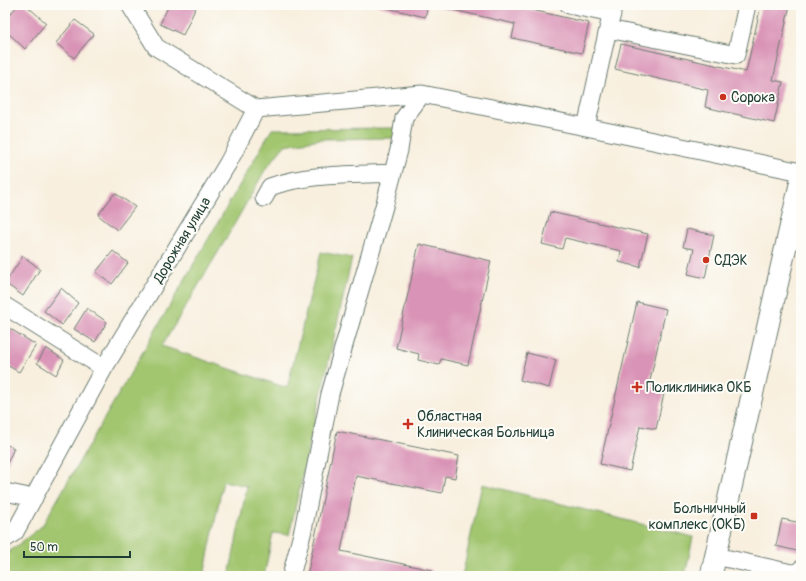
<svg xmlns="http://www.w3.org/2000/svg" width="806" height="581" font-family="Pangolin,sans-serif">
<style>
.green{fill:#a2c66f;stroke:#608252}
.building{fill:#d993b6}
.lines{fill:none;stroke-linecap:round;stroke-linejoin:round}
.minor-casing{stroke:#6b7b70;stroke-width:19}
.major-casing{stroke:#6b7b70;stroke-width:23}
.minor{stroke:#fff;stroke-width:17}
.major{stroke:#fff;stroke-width:21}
.poi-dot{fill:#c8321e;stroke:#fdfcf7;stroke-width:1.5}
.labels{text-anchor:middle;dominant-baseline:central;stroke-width:4;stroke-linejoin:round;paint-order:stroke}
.poi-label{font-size:14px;fill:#1f3d34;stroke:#fdfcf7;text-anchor:start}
.street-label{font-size:14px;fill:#1f3d34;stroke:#fdfcf7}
</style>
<rect width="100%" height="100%" fill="#fdfcf7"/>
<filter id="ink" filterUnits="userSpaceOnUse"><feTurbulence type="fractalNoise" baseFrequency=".025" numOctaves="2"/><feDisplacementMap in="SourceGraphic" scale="8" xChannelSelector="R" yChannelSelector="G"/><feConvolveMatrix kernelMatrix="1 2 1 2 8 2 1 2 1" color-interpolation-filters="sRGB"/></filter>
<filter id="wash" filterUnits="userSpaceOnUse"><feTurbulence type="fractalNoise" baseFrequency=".012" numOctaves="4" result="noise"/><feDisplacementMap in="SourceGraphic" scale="16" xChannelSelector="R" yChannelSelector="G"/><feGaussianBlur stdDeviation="0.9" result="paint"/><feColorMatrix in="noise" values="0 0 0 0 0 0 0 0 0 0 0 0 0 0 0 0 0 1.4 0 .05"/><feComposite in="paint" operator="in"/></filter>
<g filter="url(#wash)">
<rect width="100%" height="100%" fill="#f8efde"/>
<path class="green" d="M396,128L394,138L321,139L285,145L265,170L226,239L162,346L287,388L321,252L352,258L289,535L273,533L264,576H229L247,486L223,481L204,576H5V555L42,526L272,129Z
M482,484L693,537L685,576H462Z"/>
<g id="blocks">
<path class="building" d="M18,5H26L46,23L25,49L5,30V20Z
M169,5H197L183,35L160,24Z
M375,5H428L425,17Z
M431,5H510L589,23L582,53L512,38L515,24Z
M761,5H790L773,80L783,82L774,123L705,107L708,90L615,69L621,44L746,72Z
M75,20L94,34L74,58L56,43Z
M115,193L135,207L117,230L98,215Z
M550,212L648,234L640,267L619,262L621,251L565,238L562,249L542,244Z
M687,229L714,235L705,278L688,274L694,249L683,247Z
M419,244L491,261L468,365L441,359L439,365L418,360L419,354L396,348Z
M113,251L128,263L112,284L96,272Z
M23,256L40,269L23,296L5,283Z
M61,288L78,303L62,325L44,311Z
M637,302L666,309L649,385L665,389L656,429L640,426L630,471L600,464Z
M87,308L107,322L95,342L74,329Z
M9,328L36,345L19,372L5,364V334Z
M46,348L64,360L56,375L37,363Z
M527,353L556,360L549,388L520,380Z
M337,431L459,456L455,478L445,476L442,493L356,476L341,551L432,570L431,576H307Z
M5,444L14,448L5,468Z
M782,519L801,523V552L776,546Z"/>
</g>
</g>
<g filter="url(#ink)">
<use href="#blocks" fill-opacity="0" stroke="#6b7b70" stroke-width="1"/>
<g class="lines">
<g class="minor-casing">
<path id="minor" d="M130,5L156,47L256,109L422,94L586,127L801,172
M569,5L612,14L608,29
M586,127L608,29L736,55L747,5
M264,198L270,187C308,173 353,175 393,173
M5,306L104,368
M5,492L34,498
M5,539L15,532L104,368L228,163L256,109
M716,556L796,574L801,569
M291,576L303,530L330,394L385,203L399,150L404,118L422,94"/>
</g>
<g class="major-casing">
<path id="major" d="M711,576L801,180"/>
</g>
<use href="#minor" class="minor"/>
<use href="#major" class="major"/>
</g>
</g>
<g class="poi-dot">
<circle cx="723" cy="97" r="4"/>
<circle cx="706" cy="260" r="4"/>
<path d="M635 381h4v4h4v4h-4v4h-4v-4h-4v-4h4z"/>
<path d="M406 418h4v4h4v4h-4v4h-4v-4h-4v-4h4z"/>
<rect x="750" y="512" width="8" height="8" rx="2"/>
</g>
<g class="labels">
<g class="poi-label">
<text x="731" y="97">Сорока</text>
<text x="714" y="260">СДЭК</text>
<text x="646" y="387">Поликлиника ОКБ</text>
<text x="417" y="416">Областная<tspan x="417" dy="16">Клиническая Больница</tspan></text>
<text x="746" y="508" text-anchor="end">Больничный<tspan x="746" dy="16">комплекс (ОКБ)</tspan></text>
</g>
<g class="street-label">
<text transform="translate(182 240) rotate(-59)">Дорожная улица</text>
</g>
</g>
<rect width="806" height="581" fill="none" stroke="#fdfcf7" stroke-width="20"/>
<path d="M24 551v6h106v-6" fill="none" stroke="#1f3d34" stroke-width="2"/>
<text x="30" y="551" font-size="12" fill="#1f3d34" stroke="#fdfcf7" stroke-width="3" paint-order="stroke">50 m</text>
</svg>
